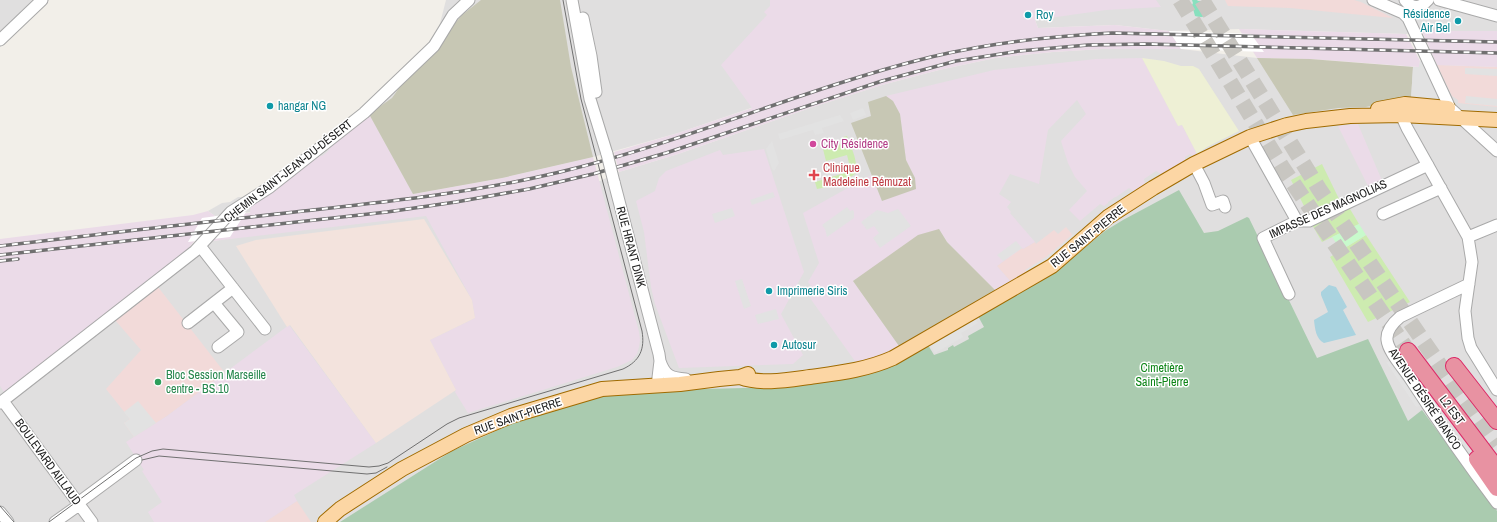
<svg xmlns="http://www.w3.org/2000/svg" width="1497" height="522" font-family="'Archivo Narrow',sans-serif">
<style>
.residential{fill:#e0dfdf}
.commercial{fill:#f2dad9}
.industrial{fill:#ebdbe8}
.military{fill:#f3e3dd}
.construction{fill:#c7c7b4}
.farmland{fill:#eef0d5}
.grass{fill:#cdebb0}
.cemetery{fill:#aacbaf}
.park{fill:#c8facc}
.pitch{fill:#88e0be}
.parking{fill:#e2e2e2}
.water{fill:#aad3df}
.pier{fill:#fff}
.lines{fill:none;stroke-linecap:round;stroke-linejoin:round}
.highway-tunnel{stroke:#c8c6c1;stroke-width:16;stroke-dasharray:16 8;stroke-linecap:butt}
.minor-casing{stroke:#a9a9a9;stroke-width:13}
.major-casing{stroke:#a06b00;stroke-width:16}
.highway-casing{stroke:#dc2a67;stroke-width:18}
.minor{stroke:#fff;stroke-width:11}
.major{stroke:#fcd6a4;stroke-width:14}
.highway{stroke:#e892a2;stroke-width:16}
.tram{stroke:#707070;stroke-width:1}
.rail-casing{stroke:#707070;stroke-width:3.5}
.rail{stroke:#fff;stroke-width:2;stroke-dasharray:6;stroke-linecap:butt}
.minor-bridge-casing{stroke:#a9a9a9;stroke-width:13;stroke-linecap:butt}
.minor-bridge{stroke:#fff;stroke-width:11}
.culture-dot{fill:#0f9aa8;stroke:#fff;stroke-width:1.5}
.hotel-dot{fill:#d1479c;stroke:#fff;stroke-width:1.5}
.health-dot{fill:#e0444e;stroke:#fff;stroke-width:1.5}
.leisure-dot{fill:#2e9e5b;stroke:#fff;stroke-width:1.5}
.labels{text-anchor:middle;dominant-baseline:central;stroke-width:3;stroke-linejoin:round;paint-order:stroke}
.culture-label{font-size:12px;fill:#0d838f;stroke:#fff;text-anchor:start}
.hotel-label{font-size:12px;fill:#b23c85;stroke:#fff;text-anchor:start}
.health-label{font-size:12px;fill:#be3a42;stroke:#fff;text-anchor:start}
.street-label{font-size:12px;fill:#222;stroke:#fff}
.park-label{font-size:12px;fill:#0c8416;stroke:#fff}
.leisure-label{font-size:12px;fill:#27864d;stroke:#fff;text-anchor:start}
</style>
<rect width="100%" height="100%" fill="#f2efe9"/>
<path class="residential" d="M0,0H49L0,47Z
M446,0H1497V31H1422L1406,34L1239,29L1169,31L1115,25L1038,28L1035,20L809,88L678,133L593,157L502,178L413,194L215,216L208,211L222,203L230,202L238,197H244L277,174L356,114L427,46L438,31Z
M1102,49H1181L1257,58L1419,67L1420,61L1437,65L1497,67V522H0V266L190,247L213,241L600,181L619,172L678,154L813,107L882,85L939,70L995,58L1053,52Z"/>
<path class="commercial" d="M1225,0H1354L1361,2L1393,18L1290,8L1228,6Z
M1437,65L1497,67V107L1458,103V100L1452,96Z
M1066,227L1075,238L1048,261L1011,282L997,266L1022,248L1023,249L1035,242L1036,244L1037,243L1054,230L1058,234Z
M158,287L225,373L167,416L134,437L124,423L130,419L106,389L141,350L115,320Z
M297,501L311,522H265Z"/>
<path class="industrial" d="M770,0H1156L1161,7L1106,10L1035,20L1038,28L1115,25L1169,31L1181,49H1102L1053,52L995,58L939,70L882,85L813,107L678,154L619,172L614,152L678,133L752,108L721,65L767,15L764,12L770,6Z
M1239,29L1406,34L1420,61L1419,67L1310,59L1257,58Z
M1422,31H1497V67L1437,65Z
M1142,58L1178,126L1182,125L1197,154L1193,156L1190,154L1185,157V161L1161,174L1156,171L1144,179L1145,185L1133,191L1129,188L1116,197H1115L1108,202V203L1104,206L1100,204L1080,221L1069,210L1087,191L1075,177L1068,163L1061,141L1086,114L1077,100L1048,130L1039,184L1010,174L999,194L1011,202L1007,207L1011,212L1010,213L1035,242L1023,249L1022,248L997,266L1011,282L996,291L947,242L939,229L853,281L899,346L882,355L857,364L810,298L816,293L808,282L819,263L803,213L871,175L882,201L915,178L906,160L900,114L893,101L886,96L994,70L1096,59Z
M369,114L413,194L502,178L593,157L639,332L640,340L639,347L637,354L632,360L617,367L468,413L455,392L456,390L430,340L475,318L472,300L426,216L213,241L233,214L250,213L251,205L317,155L322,156L326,153L329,150L330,145Z
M1358,124L1383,183L1370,190L1338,126Z
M764,149L804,272L781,314L803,355L793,364L679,368L655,304L651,287L644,232L636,201L655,191L659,178L666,171L720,150L723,155Z
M208,211L215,216L188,249L125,300L4,392L0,386V239L193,215Z
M289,325L376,443L294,495L297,501L265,522H154L148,512L162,502L142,471L144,470L126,442L167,416Z"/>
<path class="military" d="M424,219L472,300L475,318L430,340L456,390L376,443L290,325L287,327L236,246L256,240Z"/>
<path class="construction" d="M481,0H560L571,67L593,157L502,178L413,194L369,114L392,98L406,78L445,40L444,36L462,15Z
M1257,58L1310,59L1413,67L1411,99H1401L1366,107L1338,108L1293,115Z
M886,96L893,101L900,114L906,160L915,178L916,189L882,201L851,123L871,116L868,102Z
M939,229L947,242L996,291L899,346L853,281L918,235Z"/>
<path class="farmland" d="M1142,58L1164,61L1181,66H1193L1199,69L1239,131L1207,147L1197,154L1182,125L1178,126Z"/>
<path class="grass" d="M847,136C851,148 859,161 855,174L840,184L817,189L815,182L851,171L847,155L826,161L823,149L845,143L843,137Z
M1322,164L1341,203L1310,218L1291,180Z
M1347,204L1359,224L1322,242L1311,223Z
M1366,235L1410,302L1368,322L1330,257Z"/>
<path class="cemetery" d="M1179,190L1204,233L1218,231L1247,217L1249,218L1317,358L1368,339L1408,421L1422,410L1497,511V522H340L452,451L509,425L610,393L624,391L785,387L928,345L934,355L948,350V348L953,345L954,347L969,339L968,336L984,327L978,316L1054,273L1105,231L1123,220Z"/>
<path class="park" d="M1359,224L1366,235L1341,250L1332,237Z"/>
<path class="pitch" d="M1192,0H1197L1198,1H1204L1208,4L1211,11C1207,17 1203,18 1195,16L1192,5L1193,3Z"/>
<path class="parking" d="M1420,61H1423L1438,96L1437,100L1411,99L1413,67H1419Z
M1465,68L1497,69V76L1465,74Z
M1466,96L1497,99V106L1465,103Z
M863,108L866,115L853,120L850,113Z
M840,115L844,121L822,128L824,133L815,135L813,130L780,140L778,134Z
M772,141L779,163L774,171L772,169L766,149Z
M773,192L775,197L752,205L750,200Z
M847,207L850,211L853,210L854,212V218L827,237L825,229L822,225Z
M732,208L735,216L715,223L712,214Z
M898,209L911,226L880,248L873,238L879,233L874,226L867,230L861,222L877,210L888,213Z
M1073,234L1075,238L1048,261L1028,273L1025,270L1046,257Z
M1016,241L1022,248L1003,261L997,255Z
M742,279L751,306L744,309L735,281Z
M776,309L779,319L758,324L755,315Z
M975,318L978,323L961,333L963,337L935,353L930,345Z
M1397,360L1427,405L1416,407L1386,362Z
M138,401L156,423L134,437L124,423L130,419L124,412Z"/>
<path class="water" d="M1329,285L1336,287L1347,307L1343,310L1356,335L1324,343C1316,339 1315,329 1314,320L1328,312L1321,295V292Z"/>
<path class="pier" d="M1169,31L1251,34L1264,52L1181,49Z
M246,212L230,237L188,242L202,218Z"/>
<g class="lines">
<path class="highway-tunnel" d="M1180,0L1282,167L1408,351
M1202,0L1319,189L1452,383L1497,445"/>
<g class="minor-casing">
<path id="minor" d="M572,0L590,99L607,154
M1373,0L1403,13L1408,18L1450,108L1497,151
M1405,0C1412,9 1421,8 1428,0
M1439,0L1497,16
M583,18L591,56L596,92
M0,40L42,0
M1403,109L1401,115L1407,128L1468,237L1472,262L1465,311L1468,338L1471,348L1497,390
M1250,137L1297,221
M1194,164L1204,183L1212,205L1223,201L1225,207
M614,182L659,354L660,361L657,386
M1383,214L1441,188
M1468,237L1497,225
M200,246L265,329
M1469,284L1400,317C1394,322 1386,330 1387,340C1388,351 1403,368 1409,377C1437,420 1466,462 1497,503
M1289,294L1263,238L1297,221H1309L1428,165
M214,303L238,332L218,347
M188,323L233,288
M660,361C665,376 671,378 686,379
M3,401L92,522
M0,403L195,251L231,212L270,187L364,113L434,46L453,15L469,0
M78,503L136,460
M0,512L8,522
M55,522L79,505"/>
</g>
<g class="major-casing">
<path id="major" d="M1378,109L1405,104L1448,108
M740,377C761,385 788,380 810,377C839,373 866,370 893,358L1052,266L1108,217L1153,188L1194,164L1250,137L1287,125L1306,121L1350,116L1401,115L1497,120
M325,522L340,509L402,469L466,435L511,416L602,389L680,384L719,379L740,377L748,374"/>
</g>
<g class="highway-casing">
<path id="highway" d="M1408,351L1497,469
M1454,366L1497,421
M1477,459L1497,488"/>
</g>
<use href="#minor" class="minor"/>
<use href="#major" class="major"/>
<use href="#highway" class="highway"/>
<path class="tram" d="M142,460L159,456L367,474L376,473L387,467
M0,506L14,522
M49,522L136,458L152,451L163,449L369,467L379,466L388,463L447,424L459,418L623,369C640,361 645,349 642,331L581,99L563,0"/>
<g class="rail-casing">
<path id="rail" d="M0,246C98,234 197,223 295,212C384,202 473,193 560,172C686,142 805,88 931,57C991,43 1051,36 1112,33L1497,42
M0,255L387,212L456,202L529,189L593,174L666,153L882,81L956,61L1019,51L1088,45L1147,44L1497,53
M0,261L18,259"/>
</g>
<use href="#rail" class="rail"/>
<g class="minor-bridge-casing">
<path id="minor-bridge" d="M607,154L614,182"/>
</g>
<use href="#minor-bridge" class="minor-bridge"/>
</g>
<g class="culture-dot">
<circle cx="1028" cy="15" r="4"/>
<circle cx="1458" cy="21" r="4"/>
<circle cx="270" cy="106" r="4"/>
<circle cx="769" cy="291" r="4"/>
<circle cx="774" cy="345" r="4"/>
</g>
<circle class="hotel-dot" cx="813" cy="144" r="4"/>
<path class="health-dot" d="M812 169h4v4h4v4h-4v4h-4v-4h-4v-4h4z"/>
<circle class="leisure-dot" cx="158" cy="382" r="4"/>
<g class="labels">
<g class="culture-label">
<text x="1450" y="14" text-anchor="end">Résidence<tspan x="1450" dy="14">Air Bel</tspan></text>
<text x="1036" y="15">Roy</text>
<text x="278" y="106">hangar NG</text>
<text x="777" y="291">Imprimerie Siris</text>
<text x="782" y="345">Autosur</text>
</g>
<g class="hotel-label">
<text x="821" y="144">City Résidence</text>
</g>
<g class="health-label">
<text x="823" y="168">Clinique<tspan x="823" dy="14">Madeleine Rémuzat</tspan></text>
</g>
<g class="street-label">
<text transform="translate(288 171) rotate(-38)">CHEMIN SAINT-JEAN-DU-DÉSERT</text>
<text transform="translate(1328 209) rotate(-24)">IMPASSE DES MAGNOLIAS</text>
<text transform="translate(1088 236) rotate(-39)">RUE SAINT-PIERRE</text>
<text transform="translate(631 247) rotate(75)">RUE HRANT DINK</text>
<text transform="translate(1425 399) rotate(56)">AVENUE DÉSIRÉ BIANCO</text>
<text transform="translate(1452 410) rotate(53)">L2 EST</text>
<text transform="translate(518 416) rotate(-19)">RUE SAINT-PIERRE</text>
<text transform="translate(48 462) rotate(54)">BOULEVARD AILLAUD</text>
</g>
<g class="park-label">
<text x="1162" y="368">Cimetière<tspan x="1162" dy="14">Saint-Pierre</tspan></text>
</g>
<g class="leisure-label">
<text x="166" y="375">Bloc Session Marseille<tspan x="166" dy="14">centre - BS.10</tspan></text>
</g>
</g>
</svg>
